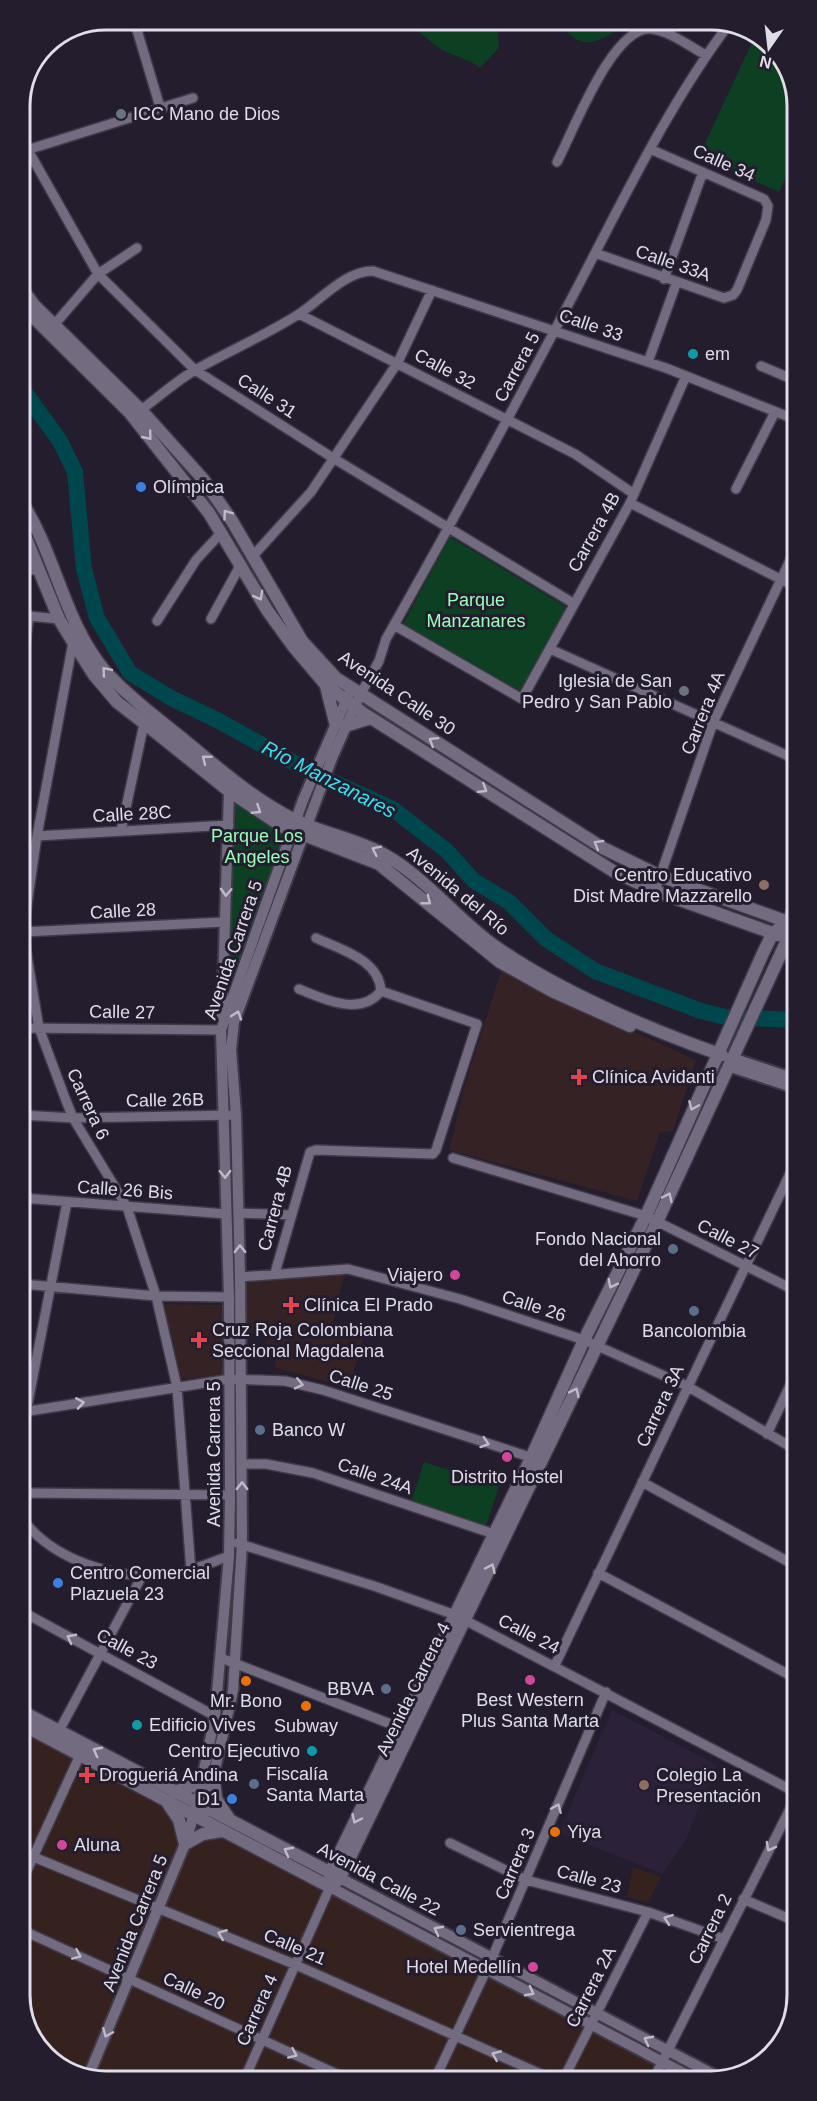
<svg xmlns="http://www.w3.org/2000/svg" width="817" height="2101" font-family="Arial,sans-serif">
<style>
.commercial{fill:#35221f}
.built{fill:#2b2239}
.medical{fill:#352224}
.green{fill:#0d3f22}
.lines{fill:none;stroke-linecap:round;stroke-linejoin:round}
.river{stroke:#00464d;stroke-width:16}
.minor-casing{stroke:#403a48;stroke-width:12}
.tertiary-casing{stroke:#403a48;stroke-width:14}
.secondary-casing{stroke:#403a48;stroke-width:15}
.minor{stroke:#736b80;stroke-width:9}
.tertiary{stroke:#736b80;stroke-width:10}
.secondary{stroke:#736b80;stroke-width:12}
.oneway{stroke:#bfbac9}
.worship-dot{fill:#6b7280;stroke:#231d2e;stroke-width:2}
.culture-dot{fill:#0f9aa8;stroke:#231d2e;stroke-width:2}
.shop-dot{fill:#3f7fe0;stroke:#231d2e;stroke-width:2}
.education-dot{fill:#8d6e63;stroke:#231d2e;stroke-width:2}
.health-dot{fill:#e0444e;stroke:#231d2e;stroke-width:2}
.service-dot{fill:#5c6f8a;stroke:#231d2e;stroke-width:2}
.hotel-dot{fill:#d1479c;stroke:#231d2e;stroke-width:2}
.food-dot{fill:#e8710a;stroke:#231d2e;stroke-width:2}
.labels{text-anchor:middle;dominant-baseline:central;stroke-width:6;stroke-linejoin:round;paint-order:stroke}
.poi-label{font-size:18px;fill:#e0dce8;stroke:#231d2e;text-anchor:start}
.street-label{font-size:18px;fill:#e0dce8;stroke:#231d2e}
.park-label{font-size:18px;fill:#9afeba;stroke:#231d2e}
.water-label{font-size:20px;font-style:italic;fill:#36e1f3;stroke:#231d2e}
.rim{fill:none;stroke:#e0dce8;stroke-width:3}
</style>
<rect width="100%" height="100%" fill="#231d2e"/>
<path class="commercial" d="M23,1716L722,2077L100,2081L53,2063L24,2023Z
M633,1867L661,1877L648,1903L627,1897Z"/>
<path class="built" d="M612,1710L717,1765L685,1841L662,1874L559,1833Z"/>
<path class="medical" d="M501,971L696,1060L673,1131L660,1132L637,1201L449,1150L464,1088Z
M345,1272L331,1331L363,1339L349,1387L275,1368L277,1346L266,1345L267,1333H247L242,1278Z
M163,1304L228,1305V1375L179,1379Z"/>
<path class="green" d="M409,20H497L499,48L480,68C469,59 457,57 444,51C431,44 422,32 408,25Z
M558,20H642C635,23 631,23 624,25C620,26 616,31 612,33C586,49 574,44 558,20Z
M755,36L767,42L793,78V161L779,192L699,156Z
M450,537L568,608L522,694L407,630L403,624Z
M233,799L287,836L228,996Z
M424,1462L499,1486L486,1526L411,1502Z"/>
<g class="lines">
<path class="river" d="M20,386L60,441L75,472L84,569L97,618L130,673L171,698L219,721L307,770L393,809L447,851L474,881L509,902L546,939L595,971L701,1011L725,1017L795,1020"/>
<g class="minor-casing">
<path id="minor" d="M134,20L160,107
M20,136L98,274L195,370L333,458L573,603
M27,150L193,98
M557,162C573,132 613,24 652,29C670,31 690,47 706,55
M595,253L724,298L733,295L737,290L766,220L768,206L764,199L650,149
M664,279L703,172
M299,314L575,454L634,494
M54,325L98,274L137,248
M648,362L676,284
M761,366L794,380
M141,410C159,397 177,380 197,369C231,350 266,335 299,314C322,299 345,271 373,271L666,368L794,419
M736,489L775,412
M630,503L794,586
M252,557L311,492L398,362L432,290
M21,567L39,571
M211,619L241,564
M157,621L196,560L221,533
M394,625L522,699L630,503L686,376
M73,642L37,836L23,932L39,1028L65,1098L73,1118L127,1207L156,1296L177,1387L191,1571
M550,649L795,759
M21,675L29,616L59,619
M360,695L379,661L386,639C452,523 515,406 577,288C624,198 668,106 729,24
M121,831L145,719
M37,836L229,825
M655,891L713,723L794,552
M23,932L224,922
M299,989C323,999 361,1017 381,991
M22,1028L221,1030
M22,1115L73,1118L236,1115
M453,1158L646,1216L796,1291
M22,1198L226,1214
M239,1213L291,1215
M275,1273L310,1152L316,1150L433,1154L436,1150L477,1024L381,991C379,959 341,950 316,938
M240,1277L348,1269L460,1299L584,1340L687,1386L796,1450
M22,1284L156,1296L229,1297
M23,1412L230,1379L285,1381L323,1390L536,1459
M23,1428L67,1202
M767,1434L796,1373
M242,1464H266L313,1473L494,1534
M642,1482L796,1566
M23,1493L230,1495
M23,1520C56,1563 125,1583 177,1573C195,1570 212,1562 229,1556
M237,1543L377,1587L455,1615L797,1793
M598,1573L797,1679
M23,1612L215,1716
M221,1658L406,1730
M555,1665L796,1161
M59,1731L142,1576
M450,1843L526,1880L648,1912L724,1939
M24,1853L296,1965L550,2078
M24,1877L80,1755
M743,1899L797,1922
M24,1931L350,2080
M564,2078L648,1912
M654,2078L797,1795
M435,2079L492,1958L606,1692
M244,2080L330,1887"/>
</g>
<g class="tertiary-casing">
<path id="tertiary" d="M222,1016L229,791
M732,1058L795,1079
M728,1066L795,1088
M204,1816L233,1691L242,1544L240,1277L236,1115L231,1050L234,1022L332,758L360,695
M340,1878L718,2077
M330,1887L691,2077
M88,2077L185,1844L197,1804L215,1716L229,1556L230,1495L229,1297L221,1030L303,800L351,689"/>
</g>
<g class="secondary-casing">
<path id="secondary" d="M20,286L34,305L141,410L203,479L232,521L302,641L336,678L603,848L660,876L788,922
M20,304L130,413L209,513L267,610L293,646L326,685L363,713L613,871L655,891L778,935
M21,501C56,554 63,621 105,671C127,695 153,715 178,735C215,765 252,799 295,820C324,834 357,839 385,855C426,878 455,917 492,944C554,989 650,1030 722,1055
M21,526L59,619L73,642L94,675L117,702L144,723L229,791L283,827L379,864L500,962L552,991L630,1026
M326,686L335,722
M345,726L371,718
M23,1712L337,1876
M23,1725L330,1887
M214,1779L216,1799L228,1817
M174,1792L193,1786L203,1778
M167,1802L179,1820L185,1844L203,1834L222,1831
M330,1887L340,1878L657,1222L788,938V922L795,906
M330,1887V1873L531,1458L584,1340L646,1216L764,951L773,933L788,922"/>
</g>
<use href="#minor" class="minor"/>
<use href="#tertiary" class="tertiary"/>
<use href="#secondary" class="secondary"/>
</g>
<defs><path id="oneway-chevron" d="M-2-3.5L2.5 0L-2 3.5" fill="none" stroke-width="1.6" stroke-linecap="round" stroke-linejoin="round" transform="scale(1.5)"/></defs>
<g class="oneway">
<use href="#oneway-chevron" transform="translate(148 436) rotate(51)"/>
<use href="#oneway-chevron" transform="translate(227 514) rotate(-126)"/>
<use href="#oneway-chevron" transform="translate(259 596) rotate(61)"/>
<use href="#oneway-chevron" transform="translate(106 671) rotate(-130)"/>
<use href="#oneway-chevron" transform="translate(433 741) rotate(-148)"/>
<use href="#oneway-chevron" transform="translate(206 759) rotate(-141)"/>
<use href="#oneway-chevron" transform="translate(483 789) rotate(32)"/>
<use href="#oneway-chevron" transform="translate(257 810) rotate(33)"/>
<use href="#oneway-chevron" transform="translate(598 844) rotate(-149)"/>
<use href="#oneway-chevron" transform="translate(376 850) rotate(-154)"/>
<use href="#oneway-chevron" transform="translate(226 892) rotate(93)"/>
<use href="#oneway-chevron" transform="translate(427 901) rotate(38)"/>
<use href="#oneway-chevron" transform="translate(237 1015) rotate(-72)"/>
<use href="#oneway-chevron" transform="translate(693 1106) rotate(113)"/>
<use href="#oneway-chevron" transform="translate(225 1174) rotate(89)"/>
<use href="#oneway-chevron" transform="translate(668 1197) rotate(-65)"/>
<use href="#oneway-chevron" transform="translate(240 1249) rotate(-91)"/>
<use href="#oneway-chevron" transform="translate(612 1284) rotate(117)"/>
<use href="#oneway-chevron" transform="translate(299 1384) rotate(13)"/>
<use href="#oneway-chevron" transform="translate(575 1392) rotate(-64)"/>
<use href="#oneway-chevron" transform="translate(80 1403) rotate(-9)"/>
<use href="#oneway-chevron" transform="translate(485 1443) rotate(18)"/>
<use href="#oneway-chevron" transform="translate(242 1486) rotate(-90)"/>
<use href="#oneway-chevron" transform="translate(491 1568) rotate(-65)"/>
<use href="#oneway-chevron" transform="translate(71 1638) rotate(-152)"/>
<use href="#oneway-chevron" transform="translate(97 1751) rotate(-152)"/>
<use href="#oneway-chevron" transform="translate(557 1808) rotate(-67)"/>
<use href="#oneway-chevron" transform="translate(356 1819) rotate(115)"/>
<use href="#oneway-chevron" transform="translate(770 1847) rotate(118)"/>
<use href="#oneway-chevron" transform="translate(288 1851) rotate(-152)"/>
<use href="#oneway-chevron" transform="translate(668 1919) rotate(-160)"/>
<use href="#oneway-chevron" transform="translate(438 1930) rotate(-152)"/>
<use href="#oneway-chevron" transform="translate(222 1934) rotate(-158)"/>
<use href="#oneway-chevron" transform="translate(77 1955) rotate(24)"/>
<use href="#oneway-chevron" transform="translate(530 1992) rotate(28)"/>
<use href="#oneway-chevron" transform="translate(107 2033) rotate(113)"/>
<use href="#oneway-chevron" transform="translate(648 2040) rotate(-152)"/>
<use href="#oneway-chevron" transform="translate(293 2054) rotate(24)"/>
<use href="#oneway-chevron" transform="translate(496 2055) rotate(-157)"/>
</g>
<g class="worship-dot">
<circle cx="121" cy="114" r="6"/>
<circle cx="684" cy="691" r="6"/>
</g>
<g class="culture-dot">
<circle cx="693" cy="354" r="6"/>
<circle cx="137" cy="1725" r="6"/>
<circle cx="312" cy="1751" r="6"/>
</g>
<g class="shop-dot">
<circle cx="141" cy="487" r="6"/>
<circle cx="58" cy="1583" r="6"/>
<circle cx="232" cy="1799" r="6"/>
</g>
<g class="education-dot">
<circle cx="764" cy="885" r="6"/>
<circle cx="644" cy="1785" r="6"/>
</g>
<g class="health-dot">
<path d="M576 1068h6v6h6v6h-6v6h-6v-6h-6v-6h6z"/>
<path d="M288 1296h6v6h6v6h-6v6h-6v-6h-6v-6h6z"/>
<path d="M196 1331h6v6h6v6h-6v6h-6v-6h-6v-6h6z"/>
<path d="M84 1766h6v6h6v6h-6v6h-6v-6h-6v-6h6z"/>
</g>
<g class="service-dot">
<circle cx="673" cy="1249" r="6"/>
<circle cx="694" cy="1311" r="6"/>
<circle cx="260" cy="1430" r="6"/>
<circle cx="386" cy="1689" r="6"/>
<circle cx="254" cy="1784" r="6"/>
<circle cx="461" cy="1930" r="6"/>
</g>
<g class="hotel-dot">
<circle cx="455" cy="1275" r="6"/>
<circle cx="507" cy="1457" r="6"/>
<circle cx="530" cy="1680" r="6"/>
<circle cx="62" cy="1845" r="6"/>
<circle cx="533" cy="1967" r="6"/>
</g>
<g class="food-dot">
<circle cx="246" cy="1681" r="6"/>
<circle cx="306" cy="1706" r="6"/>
<circle cx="555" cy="1832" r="6"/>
</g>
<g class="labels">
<g class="poi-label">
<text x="133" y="114">ICC Mano de Dios</text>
<text x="705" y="354">em</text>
<text x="153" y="487">Olímpica</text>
<text x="672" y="681" text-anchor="end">Iglesia de San<tspan x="672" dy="21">Pedro y San Pablo</tspan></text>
<text x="752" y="875" text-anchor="end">Centro Educativo<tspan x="752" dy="21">Dist Madre Mazzarello</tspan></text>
<text x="592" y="1077">Clínica Avidanti</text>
<text x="661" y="1239" text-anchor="end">Fondo Nacional<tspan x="661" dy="21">del Ahorro</tspan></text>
<text x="443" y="1275" text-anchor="end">Viajero</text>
<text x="304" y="1305">Clínica El Prado</text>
<text x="212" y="1330">Cruz Roja Colombiana<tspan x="212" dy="21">Seccional Magdalena</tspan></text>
<text x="694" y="1331" text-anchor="middle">Bancolombia</text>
<text x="272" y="1430">Banco W</text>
<text x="507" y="1477" text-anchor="middle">Distrito Hostel</text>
<text x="70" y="1573">Centro Comercial<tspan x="70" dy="21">Plazuela 23</tspan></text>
<text x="374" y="1689" text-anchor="end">BBVA</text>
<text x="530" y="1700" text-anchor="middle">Best Western<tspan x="530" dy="21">Plus Santa Marta</tspan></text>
<text x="246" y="1701" text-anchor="middle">Mr. Bono</text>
<text x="149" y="1725">Edificio Vives</text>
<text x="306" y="1726" text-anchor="middle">Subway</text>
<text x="300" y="1751" text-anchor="end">Centro Ejecutivo</text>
<text x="266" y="1774">Fiscalía<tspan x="266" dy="21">Santa Marta</tspan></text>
<text x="99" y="1775">Drogueriá Andina</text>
<text x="656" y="1775">Colegio La<tspan x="656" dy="21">Presentación</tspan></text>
<text x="220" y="1799" text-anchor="end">D1</text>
<text x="567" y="1832">Yiya</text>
<text x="74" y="1845">Aluna</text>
<text x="473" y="1930">Servientrega</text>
<text x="521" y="1967" text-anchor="end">Hotel Medellín</text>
</g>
<g class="street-label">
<text transform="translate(724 163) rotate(24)">Calle 34</text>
<text transform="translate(673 263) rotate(19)">Calle 33A</text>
<text transform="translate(591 325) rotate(19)">Calle 33</text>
<text transform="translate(517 367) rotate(-62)">Carrera 5</text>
<text transform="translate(445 369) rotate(28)">Calle 32</text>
<text transform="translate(267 396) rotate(33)">Calle 31</text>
<text transform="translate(594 532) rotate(-61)">Carrera 4B</text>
<text transform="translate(397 693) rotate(34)">Avenida Calle 30</text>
<text transform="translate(703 713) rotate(-68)">Carrera 4A</text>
<text transform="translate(132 814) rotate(-3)">Calle 28C</text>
<text transform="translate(458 891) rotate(40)">Avenida del Río</text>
<text transform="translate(123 911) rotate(-3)">Calle 28</text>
<text transform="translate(233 950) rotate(-71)">Avenida Carrera 5</text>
<text transform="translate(122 1012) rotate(1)">Calle 27</text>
<text transform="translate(165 1100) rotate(-1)">Calle 26B</text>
<text transform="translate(88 1104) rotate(65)">Carrera 6</text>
<text transform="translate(125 1190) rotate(4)">Calle 26 Bis</text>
<text transform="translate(275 1208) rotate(-75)">Carrera 4B</text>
<text transform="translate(728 1239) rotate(27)">Calle 27</text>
<text transform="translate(534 1306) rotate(18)">Calle 26</text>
<text transform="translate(361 1385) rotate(18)">Calle 25</text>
<text transform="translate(660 1406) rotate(-65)">Carrera 3A</text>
<text transform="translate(214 1454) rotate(-90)">Avenida Carrera 5</text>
<text transform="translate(375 1476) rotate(19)">Calle 24A</text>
<text transform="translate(529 1634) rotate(27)">Calle 24</text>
<text transform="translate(127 1649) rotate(28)">Calle 23</text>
<text transform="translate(413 1689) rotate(-64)">Avenida Carrera 4</text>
<text transform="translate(515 1864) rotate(-67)">Carrera 3</text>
<text transform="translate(379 1879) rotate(28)">Avenida Calle 22</text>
<text transform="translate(589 1879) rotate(15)">Calle 23</text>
<text transform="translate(135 1923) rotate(-68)">Avenida Carrera 5</text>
<text transform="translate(710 1929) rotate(-64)">Carrera 2</text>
<text transform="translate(295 1947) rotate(23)">Calle 21</text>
<text transform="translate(591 1987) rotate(-63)">Carrera 2A</text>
<text transform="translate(194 1991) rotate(25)">Calle 20</text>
<text transform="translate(257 2010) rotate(-66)">Carrera 4</text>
</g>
<g class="park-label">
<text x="476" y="600">Parque<tspan x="476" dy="21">Manzanares</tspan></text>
<text x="257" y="836">Parque Los<tspan x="257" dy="21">Angeles</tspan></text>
</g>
<g class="water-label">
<text transform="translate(329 779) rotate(27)">Río Manzanares</text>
</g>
</g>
<path d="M0 0H817V2101H0ZM106 30H711A76 76 0 0 1 787 106V1995A76 76 0 0 1 711 2071H106A76 76 0 0 1 30 1995V106A76 76 0 0 1 106 30Z" fill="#231d2e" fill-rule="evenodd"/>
<path class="rim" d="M106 30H711A76 76 0 0 1 787 106V1995A76 76 0 0 1 711 2071H106A76 76 0 0 1 30 1995V106A76 76 0 0 1 106 30Z"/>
<g transform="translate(769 48) rotate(194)" stroke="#231d2e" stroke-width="4.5" paint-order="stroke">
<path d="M0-4.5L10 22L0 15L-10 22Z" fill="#e0dce8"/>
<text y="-9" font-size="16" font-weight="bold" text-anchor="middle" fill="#e0dce8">N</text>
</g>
</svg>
